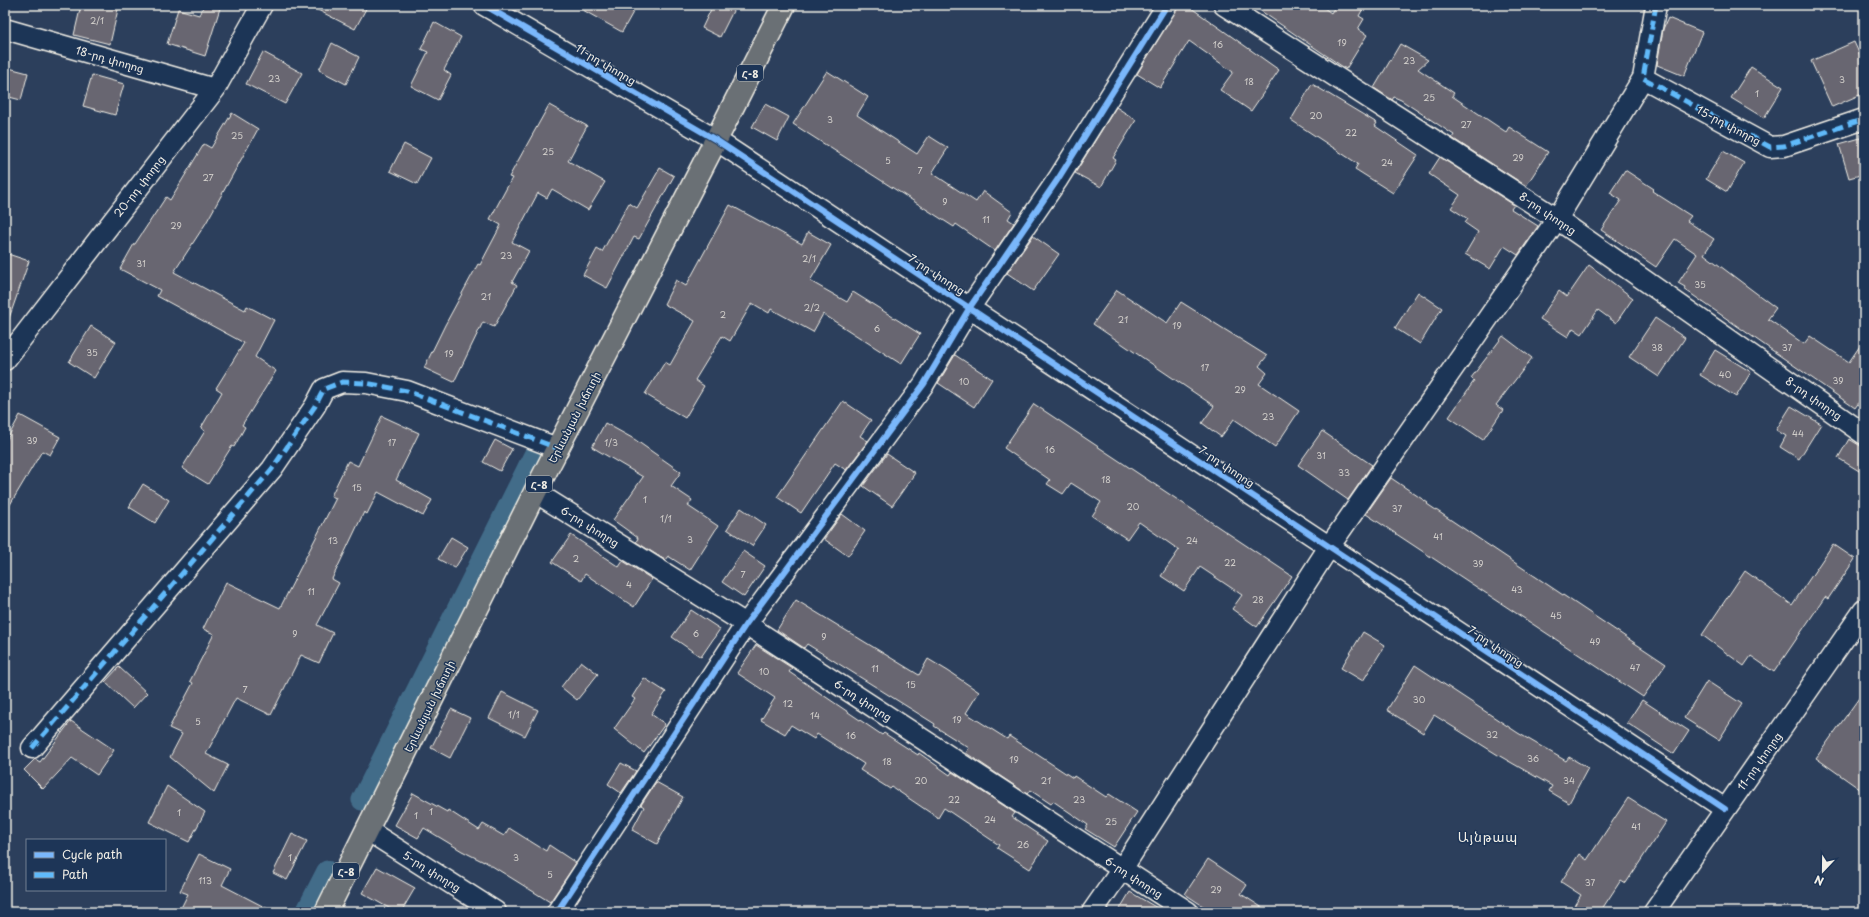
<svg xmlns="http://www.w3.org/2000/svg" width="1869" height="917" font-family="'Playpen Sans','Noto Sans Armenian',sans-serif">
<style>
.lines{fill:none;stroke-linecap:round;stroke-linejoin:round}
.canal{stroke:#426c89;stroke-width:21}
.building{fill:#686671;stroke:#f4f1e8}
.street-casing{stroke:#f4f1e8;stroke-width:23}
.primary-casing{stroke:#f4f1e8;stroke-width:25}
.street{stroke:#1d3557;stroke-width:20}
.primary{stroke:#6a7074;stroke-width:22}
.quiet{stroke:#60bafa;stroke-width:5;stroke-dasharray:10 5;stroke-linecap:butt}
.cycleway-casing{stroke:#1d3557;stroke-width:8}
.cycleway{stroke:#7ab7fb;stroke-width:6}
.labels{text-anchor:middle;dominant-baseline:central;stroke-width:3;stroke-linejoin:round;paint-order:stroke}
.number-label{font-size:9px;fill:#d1ceca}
.shield{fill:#1d3557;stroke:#b4b9bc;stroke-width:1}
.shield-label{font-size:10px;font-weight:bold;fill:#f4f1e8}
.street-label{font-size:11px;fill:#f4f1e8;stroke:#1d3557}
.quarter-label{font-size:13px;letter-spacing:1px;fill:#f4f1e8;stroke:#1d3557}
</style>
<rect width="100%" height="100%" fill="#2c3f5c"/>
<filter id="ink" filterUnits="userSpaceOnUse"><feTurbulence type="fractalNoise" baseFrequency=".025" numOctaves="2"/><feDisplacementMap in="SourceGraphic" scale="8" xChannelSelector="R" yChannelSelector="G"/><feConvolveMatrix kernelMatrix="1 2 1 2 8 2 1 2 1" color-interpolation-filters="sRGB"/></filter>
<g filter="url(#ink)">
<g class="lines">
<path class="canal" d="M362,800L536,451
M306,912L327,871"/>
</g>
<path class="building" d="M81,5H119L110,44L74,35Z
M204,5H221L205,56L167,44L178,9L199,15Z
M308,5H368L355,29Z
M574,5H637L622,32Z
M713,5H736L720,37L702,28Z
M1179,5H1187L1279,70L1251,111L1220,90L1233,72L1189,41L1160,88L1137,74Z
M1252,5H1320L1331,13L1336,5H1365L1359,16L1364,19L1358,29L1367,35L1346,69Z
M1668,18L1702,32L1684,76L1657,65L1663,29Z
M434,22L461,37L444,70L451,75L438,100L411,86L428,52L421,49Z
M1854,42L1864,64V93L1832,107L1811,61Z
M332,43L359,57L346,84L319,70Z
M1400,44L1428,60L1418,69L1454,93L1452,96L1506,132L1509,127L1548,152L1526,186L1452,138L1454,135L1401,100L1394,97L1392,100L1374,88Z
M263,52L302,73L285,104L246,84Z
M5,67L28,73L21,100L5,96Z
M1751,67L1783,87L1764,118L1731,98Z
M827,71L868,97L857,115L917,154L929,136L948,148L932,173L976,202L983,191L1012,212L1008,219L1014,223L995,251L956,224L954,227L793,124Z
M92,75L124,84L115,115L83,106Z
M1312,84L1377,123L1375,126L1418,155L1393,193L1355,169L1358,164L1291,120Z
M765,104L789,117L777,141L752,127Z
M549,105L587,126L568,161L605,182L588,210L552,189L547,198L538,193L512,242L529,251L512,282L517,285L494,327L483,322L454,382L424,368L445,325L478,264L480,265L501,225L490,219L512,178L509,177Z
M1116,107L1136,120L1113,158L1116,160L1101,187L1075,173Z
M232,113L258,129L206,223L174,272L245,310L247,306L274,320L255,357L276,371L242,425L245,427L234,447L232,446L208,484L182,468L205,431L201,428L222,392L216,388L244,343L157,296L160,290L120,269L134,244H135L166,197L170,200L204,144L211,148Z
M1864,137V174L1849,178L1839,144Z
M404,144L431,158L417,184L390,171Z
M1723,151L1744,163L1727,192L1706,179Z
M1440,157L1514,205L1511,209L1538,226L1518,255L1504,246L1490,269L1465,254L1478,232L1465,223L1468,219L1451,208L1460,195L1429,174Z
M660,168L674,176L639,239L634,237L607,288L583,275L597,249L602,252L629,203L637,208Z
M1625,170L1654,189L1652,191L1691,216L1687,221L1714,239L1704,254L1776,308L1768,319L1804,344L1810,336L1849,362L1864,340V395L1855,408L1684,289L1685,287L1678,283L1697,254L1675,239L1656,267L1601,230L1621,200L1610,193Z
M730,205L802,244L808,232L831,245L810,281L847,302L853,292L920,334L901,364L823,314L813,332L771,309L769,313L752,303L730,341L722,336L695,380L704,386L685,418L645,394L665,362L670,365L695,321L664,304L676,280L686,286Z
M1033,236L1059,254L1033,291L1007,273Z
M5,253L29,261L7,324L5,323Z
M1589,265L1633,298L1616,323L1598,310L1582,334L1573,328L1568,337L1540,319L1559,291L1567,297Z
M1117,290L1167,323L1181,302L1267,356L1259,366L1267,373L1259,384L1299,411L1275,447L1234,419L1221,437L1202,423L1214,406L1093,324Z
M1418,292L1442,308L1420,344L1395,328Z
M1655,318L1685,338L1659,377L1629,357Z
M91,326L116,342L94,378L69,362Z
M1503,336L1532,358L1496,405L1503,410L1483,440L1449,417L1474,381L1471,378Z
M1715,350L1751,372L1736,397L1700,375Z
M955,355L992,379L974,407L938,383Z
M843,401L871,420L860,436L868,441L846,470L835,463L801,513L777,497Z
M1034,404L1292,576L1257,627L1232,609L1242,595L1200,567L1184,591L1161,576L1179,550L1139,522L1127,539L1092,516L1101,502L1071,483L1063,494L1047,484L1050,480L1004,448Z
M1791,406L1821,424L1799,459L1780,447L1786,436L1776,430Z
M20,415L60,437L50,455L42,451L5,513V443Z
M382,416L419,433L396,480L432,500L423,516L378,492L367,514L364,512L332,579L339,583L317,625L333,633L319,663L301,655L271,715L236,698L206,754L228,765L214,793L170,757L182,734L169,728L193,683L190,681L214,634L203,629L226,582L280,608L336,498L331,496L348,461L358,466Z
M605,423L634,439L681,472L671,486L692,500L688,506L718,526L690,570L668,556L665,560L636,542L638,538L613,520L643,477L592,447Z
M1322,431L1372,465L1348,500L1298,465Z
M1849,439L1864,448V474L1838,458Z
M495,440L512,449L500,471L483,462Z
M887,454L915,473L892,506L863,486Z
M1391,478L1428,503L1427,504L1666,664L1643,697L1366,514Z
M143,484L169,500L155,523L129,507Z
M741,508L766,525L752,546L727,529Z
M842,514L865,531L848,556L824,539Z
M571,535L619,567L623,561L652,579L634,607L585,574L581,581L552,562Z
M451,537L468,547L455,568L438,559Z
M1833,544L1855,559L1828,599L1825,597L1774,672L1751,656L1744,666L1702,635L1745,571L1792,605Z
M743,551L765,566L744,597L722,582Z
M796,600L919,675L928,659L948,671L979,692L966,713L1007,739L1009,736L1073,778L1074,776L1106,797L1109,794L1137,812L1114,847L1085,829L1088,825L1053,801L1051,804L1030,790L1027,794L966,753L969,748L934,726L935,724L807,644L804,648L777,630Z
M691,610L720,629L701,657L672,637Z
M1363,632L1385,645L1363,681L1341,668Z
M756,645L792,668L789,672L882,735L884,733L918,755L919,753L950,775L952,772L1015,813L1012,817L1048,841L1030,869L997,848L999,845L944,808L938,818L892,787L890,789L860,770L864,764L817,734L814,739L791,725L785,734L761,720L775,698L737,673Z
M581,661L598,674L577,700L561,687Z
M1415,665L1518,733L1566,761L1569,757L1588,768L1569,803L1549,791L1552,786L1498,755L1434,715L1423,733L1387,710Z
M119,667L147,693L133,708L105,682Z
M644,678L666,692L651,714L665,724L644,753L614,729L635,699L632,697Z
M1707,681L1742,704L1719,740L1684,718Z
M1864,691V792L1816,758Z
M502,692L538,710L525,736L489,718Z
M1642,700L1689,731L1674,754L1627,723Z
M451,709L470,718L450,758L431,748Z
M71,721L114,750L97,775L72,758L43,789L24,770L35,759L40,762Z
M621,763L636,771L621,793L608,784Z
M656,782L683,797L657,844L632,830L644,807L641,805Z
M167,786L205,812L189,842L149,822Z
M413,793L447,812L448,810L479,830L483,824L504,836L509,828L546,851L549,845L576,863L550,902L484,861V862L462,851L424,828L418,838L395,825Z
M1628,798L1666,822L1626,883L1621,880L1600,912H1570L1581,895L1561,882L1579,854L1587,860Z
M292,834L307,841L287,880L273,873Z
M199,854L230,869L222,885L274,912H179L188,894L180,891Z
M1208,859L1247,885L1241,894L1269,912H1212L1185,894Z
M377,867L415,888L401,912H396L362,893Z
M1130,892L1164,912H1118Z"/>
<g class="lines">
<g class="street-casing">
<path id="street" d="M484,5L716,140L1725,809
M1224,5L1557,219L1864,434
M5,29L215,89
M1643,78L1770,147L1784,146L1864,119
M5,360L215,89L262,5
M535,492L746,624L1188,912
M32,748L272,469L315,406L324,389L342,382L366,383L407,391L557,448
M367,830L496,912
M557,912L746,624L924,384L970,307L1058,179L1167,5
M1092,912L1122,869L1329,547L1557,219L1643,78L1656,5
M1654,912L1864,610"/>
</g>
<g class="primary-casing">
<path id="primary" d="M326,912L535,492L716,140L784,5"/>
</g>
<use href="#street" class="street"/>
<use href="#primary" class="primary"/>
<path class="quiet" d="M1656,5L1643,78L1770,147L1784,146L1864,119
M32,748L272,469L315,406L324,389L342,382L366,383L407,391L557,448"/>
<g class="cycleway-casing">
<path id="cycleway" d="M484,5L716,140L1725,809
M557,912L746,624L924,384L970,307L1058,179L1167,5"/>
</g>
<use href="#cycleway" class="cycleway"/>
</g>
</g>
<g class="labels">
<g class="number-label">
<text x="97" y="20">2/1</text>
<text x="1342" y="42">19</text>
<text x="1218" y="44">16</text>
<text x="1409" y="60">23</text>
<text x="274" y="78">23</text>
<text x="1842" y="79">3</text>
<text x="1249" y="81">18</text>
<text x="1757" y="93">1</text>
<text x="1429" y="97">25</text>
<text x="1316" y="115">20</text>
<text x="830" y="119">3</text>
<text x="1466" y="124">27</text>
<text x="1351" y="132">22</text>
<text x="237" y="135">25</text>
<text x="548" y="151">25</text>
<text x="1518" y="157">29</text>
<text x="888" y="160">5</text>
<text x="1387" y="162">24</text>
<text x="920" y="170">7</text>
<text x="208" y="177">27</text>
<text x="945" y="201">9</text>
<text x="986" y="219">11</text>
<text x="176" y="225">29</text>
<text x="506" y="255">23</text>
<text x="809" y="258">2/1</text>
<text x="141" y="263">31</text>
<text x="1700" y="284">35</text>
<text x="486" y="296">21</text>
<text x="812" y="307">2/2</text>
<text x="723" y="314">2</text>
<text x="1123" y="319">21</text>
<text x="1177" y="325">19</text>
<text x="877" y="328">6</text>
<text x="1657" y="347">38</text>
<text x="1787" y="347">37</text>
<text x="92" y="352">35</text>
<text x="449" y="353">19</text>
<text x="1205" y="367">17</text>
<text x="1725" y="374">40</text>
<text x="1838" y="380">39</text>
<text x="964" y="381">10</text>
<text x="1240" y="389">29</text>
<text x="1268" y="416">23</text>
<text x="1798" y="433">44</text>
<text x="32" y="440">39</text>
<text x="392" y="442">17</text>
<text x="611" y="442">1/3</text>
<text x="1050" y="449">16</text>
<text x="1321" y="455">31</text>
<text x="1344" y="472">33</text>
<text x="1106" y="479">18</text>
<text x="357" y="487">15</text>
<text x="645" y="499">1</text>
<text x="1133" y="506">20</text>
<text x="1397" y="508">37</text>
<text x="666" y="518">1/1</text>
<text x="1438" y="536">41</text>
<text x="690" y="539">3</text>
<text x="333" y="540">13</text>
<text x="1192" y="540">24</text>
<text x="576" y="558">2</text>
<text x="1230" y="562">22</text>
<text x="1478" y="563">39</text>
<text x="743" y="574">7</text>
<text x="629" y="584">4</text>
<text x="1517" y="589">43</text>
<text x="311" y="591">11</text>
<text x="1258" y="599">28</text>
<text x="1556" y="615">45</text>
<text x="295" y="633">9</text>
<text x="696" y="633">6</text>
<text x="824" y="636">9</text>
<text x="1595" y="641">49</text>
<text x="1635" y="667">47</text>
<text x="875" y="668">11</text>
<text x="764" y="671">10</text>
<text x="911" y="684">15</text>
<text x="245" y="689">7</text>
<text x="1419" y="699">30</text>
<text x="788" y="703">12</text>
<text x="514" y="714">1/1</text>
<text x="815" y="715">14</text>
<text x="957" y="719">19</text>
<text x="198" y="721">5</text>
<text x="1492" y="734">32</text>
<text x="851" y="735">16</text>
<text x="1533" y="758">36</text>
<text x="1014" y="759">19</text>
<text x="887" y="761">18</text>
<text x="921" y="780">20</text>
<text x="1046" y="780">21</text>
<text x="1569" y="780">34</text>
<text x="954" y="799">22</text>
<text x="1079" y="799">23</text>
<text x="431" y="811">1</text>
<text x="179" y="812">1</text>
<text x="416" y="815">1</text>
<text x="990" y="819">24</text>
<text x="1111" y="821">25</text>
<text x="1636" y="826">41</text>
<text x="1023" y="844">26</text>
<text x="290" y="857">1</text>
<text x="516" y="857">3</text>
<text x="550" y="874">5</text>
<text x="205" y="880">113</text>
<text x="1590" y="882">37</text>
<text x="1216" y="889">29</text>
</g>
<g class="shield">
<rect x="737" y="65" width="26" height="16" rx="3"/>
<rect x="526" y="476" width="26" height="16" rx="3"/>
<rect x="333" y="863" width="26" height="16" rx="3"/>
</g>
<g class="shield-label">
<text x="750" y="73">Հ-8</text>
<text x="539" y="484">Հ-8</text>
<text x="346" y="871">Հ-8</text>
</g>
<g class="street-label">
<text transform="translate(110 59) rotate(16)">18-րդ փողոց</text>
<text transform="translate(606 64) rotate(31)">11-րդ փողոց</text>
<text transform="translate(1729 125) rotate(28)">15-րդ փողոց</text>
<text transform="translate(139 186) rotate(-52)">20-րդ փողոց</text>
<text transform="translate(1548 213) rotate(34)">8-րդ փողոց</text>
<text transform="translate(937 274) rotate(33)">7-րդ փողոց</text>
<text transform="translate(1814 398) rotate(35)">8-րդ փողոց</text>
<text transform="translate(574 417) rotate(-63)">Երևանյան խճուղի</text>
<text transform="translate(1227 466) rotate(34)">7-րդ փողոց</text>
<text transform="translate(590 526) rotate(32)">6-րդ փողոց</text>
<text transform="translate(1496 646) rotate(34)">7-րդ փողոց</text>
<text transform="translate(863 700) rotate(33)">6-րդ փողոց</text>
<text transform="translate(429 706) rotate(-64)">Երևանյան խճուղի</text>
<text transform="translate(1759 761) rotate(-55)">11-րդ փողոց</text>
<text transform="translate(432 871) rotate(32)">5-րդ փողոց</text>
<text transform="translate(1134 877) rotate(33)">6-րդ փողոց</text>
</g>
<g class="quarter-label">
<text x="1488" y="836">Այնթապ</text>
</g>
</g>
<rect width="1869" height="917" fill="none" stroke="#1d3557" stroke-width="20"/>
<rect x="10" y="10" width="1849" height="897" fill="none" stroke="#f4f1e8" stroke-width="1.5" filter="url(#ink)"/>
<rect x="26" y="839" width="140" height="52" fill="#1d3557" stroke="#738091"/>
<rect x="34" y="852" width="20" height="6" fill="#7ab7fb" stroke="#738091"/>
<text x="62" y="859" font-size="12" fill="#f4f1e8">Cycle path</text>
<rect x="34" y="872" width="20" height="6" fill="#60bafa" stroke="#738091"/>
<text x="62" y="879" font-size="12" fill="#f4f1e8">Path</text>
<g transform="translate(1823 871) rotate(202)" stroke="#1d3557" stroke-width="3" paint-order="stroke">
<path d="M0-3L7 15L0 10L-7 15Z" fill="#f4f1e8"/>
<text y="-6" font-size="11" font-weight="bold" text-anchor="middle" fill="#f4f1e8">N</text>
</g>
</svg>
